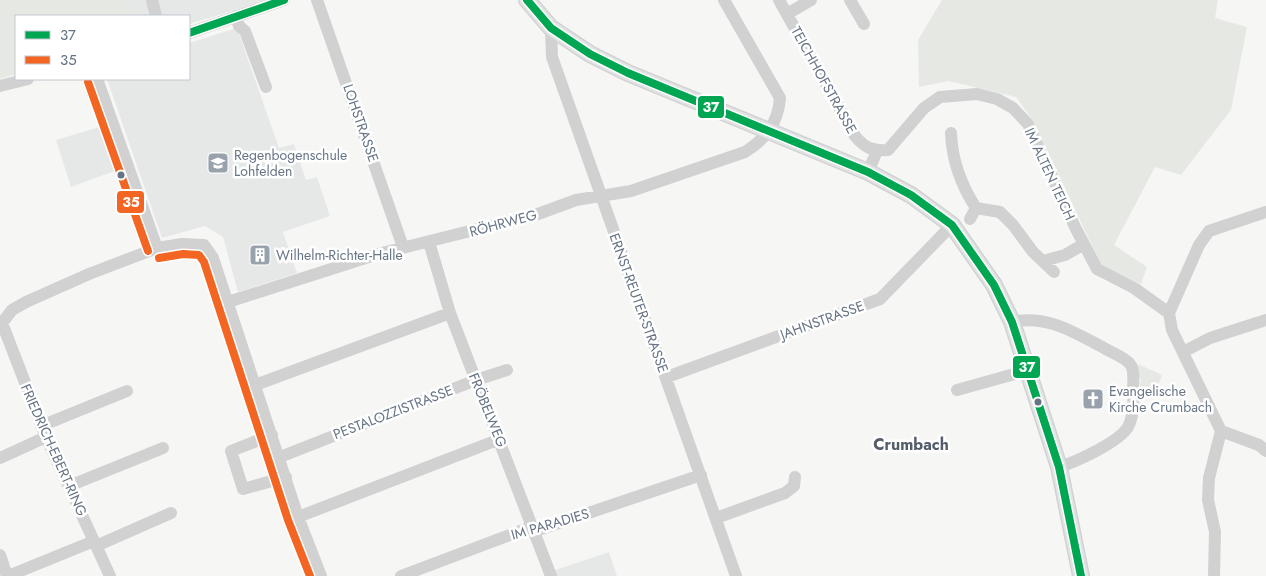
<svg xmlns="http://www.w3.org/2000/svg" width="1266" height="576" font-family="Jost,sans-serif">
<style>
.built{fill:#e6e8e8}
.green{fill:#e6e9e3}
.lines{fill:none;stroke-linecap:round;stroke-linejoin:round}
.major-casing{stroke:#d2d2d3;stroke-width:18}
.minor{stroke:#d1d1d2;stroke-width:12}
.major{stroke:#e2e3e4;stroke-width:15}
.bus-1-casing{stroke:#fff;stroke-width:11}
.bus-2-casing{stroke:#fff;stroke-width:11}
.bus-1{stroke:#00a651;stroke-width:8}
.bus-2{stroke:#f26522;stroke-width:8}
.bus-dot{fill:#667486;stroke:#fff;stroke-width:2}
.labels{text-anchor:middle;dominant-baseline:central;stroke-width:5;stroke-linejoin:round;paint-order:stroke}
.street-label{font-size:14px;fill:#667486;stroke:#fff}
.poi-label{font-size:14px;fill:#667486;stroke:#fff;text-anchor:start}
.quarter-label{font-size:16px;font-weight:bold;fill:#545e6b;stroke:#fff}
.line-badge{stroke:#fff;stroke-width:2}
.badge-label{font-size:14px;text-anchor:middle;font-weight:bold;fill:#fff}
</style>
<rect width="100%" height="100%" fill="#f6f6f5"/>
<path class="built" d="M126,0H268L189,24V16H131Z
M237,28L279,148L294,144L306,180L317,177L330,216L283,232L297,273L238,292L223,237L205,226L162,238L107,79H189V43Z
M109,124L123,168L71,187L56,140Z
M609,552L617,576H554L552,571Z"/>
<path class="green" d="M0,0H126L132,16H16V74L0,79Z
M942,0H1218L1215,18L1247,27L1231,110L1181,175L1155,167L1114,245L1147,267L1141,284L1102,267L1034,122L1016,97L949,81L919,87L918,40Z
M1138,364L1162,375C1158,388 1150,396 1137,401L1141,378H1137Z"/>
<g class="lines">
<g class="major-casing">
<path id="major" d="M527,0L551,28L590,54L628,73L868,172L911,195L952,225L994,285L1012,322L1059,467L1081,576"/>
</g>
<path class="minor" d="M152,0L156,16
M317,0L403,247
M779,0L855,136C865,148 872,151 888,150L924,108L940,97L977,94L997,99L1013,108L1028,124L1075,227L1097,269L1134,288L1169,313L1172,330L1221,431L1209,478L1208,500L1215,532L1214,576
M850,0L864,24
M787,14L811,0
M236,16L239,26L245,31L266,87
M551,28L552,57L736,576
M189,33L284,0
M97,79L157,248
M0,86L28,79
M951,133C952,160 961,185 976,208
M868,172L877,151
M976,208L1000,212L1013,225L1033,252L1054,272
M970,219L976,208
M429,242L450,313L551,576
M1043,261L1065,255L1084,244
M228,302L378,254L538,214L576,200L631,191L745,152C766,139 778,123 780,98L724,0
M1169,313L1199,245L1209,231L1266,212
M1012,322C1047,314 1075,333 1104,348C1112,353 1125,357 1130,364C1135,370 1133,383 1133,390C1134,403 1134,416 1128,427C1119,442 1076,462 1059,467
M1183,352L1210,338L1266,320
M667,377L880,299L952,225
M255,385L450,313
M957,390L1029,370
M41,426L127,391
M1221,431L1259,445L1266,451
M272,435L231,451L243,489L286,477
M280,457L476,380L507,370
M0,458L46,437
M69,486L163,448
M298,517L500,439
M716,518L785,493L794,486L795,477
M96,546L171,513
M0,555L7,576
M8,576L94,541
M110,576L46,437L2,323L12,310L26,302L89,274L157,248L182,244L204,245L213,258L298,517L321,576
M401,576L528,528L541,529L701,475"/>
<use href="#major" class="major"/>
<g class="bus-1-casing">
<path id="bus-1" d="M527,0L551,28L590,54L628,73L868,172L911,195L952,225L994,285L1012,322L1059,467L1081,576
M189,33L284,0"/>
</g>
<g class="bus-2-casing">
<path id="bus-2" d="M88,82L148,251
M159,258L183,254L199,255L204,262L288,520L310,576"/>
</g>
<use href="#bus-1" class="bus-1"/>
<use href="#bus-2" class="bus-2"/>
</g>
<defs>
<g id="school-square" transform="scale(1.125)"><rect x="-9" y="-9" width="18" height="18" rx="4" fill="#98a2ad" stroke="#fff"/><path d="M0-5L7-2L0 1L-7-2ZM-4 1L0 2.5L4 1V4Q0 6-4 4Z" fill="#fff"/></g>
<g id="building-square" transform="scale(1.125)"><rect x="-9" y="-9" width="18" height="18" rx="4" fill="#98a2ad" stroke="#fff"/><path d="M-4-6H4V6H1V3H-1V6H-4ZM-2.5-4.3h1.7v1.8h-1.7ZM.8-4.3h1.7v1.8H.8ZM-2.5-1h1.7V.8h-1.7ZM.8-1h1.7V.8H.8Z" fill="#fff"/></g>
<g id="church-square" transform="scale(1.125)"><rect x="-9" y="-9" width="18" height="18" rx="4" fill="#98a2ad" stroke="#fff"/><path d="M-1.2-6h2.4v3.5h3.3v2.4h-3.3V6h-2.4V-.1h-3.3v-2.4h3.3Z" fill="#fff"/></g>
</defs>
<g fill-rule="evenodd">
<use href="#school-square" x="218" y="163"/>
<use href="#building-square" x="260" y="255"/>
<use href="#church-square" x="1093" y="399"/>
</g>
<g class="bus-dot">
<circle cx="121" cy="175" r="4.5"/>
<circle cx="1038" cy="402" r="4.5"/>
</g>
<g class="labels">
<g class="street-label">
<text transform="translate(824 80) rotate(61)">TEICHHOFSTRASSE</text>
<text transform="translate(361 123) rotate(71)">LOHSTRASSE</text>
<text transform="translate(1050 174) rotate(65)">IM ALTEN TEICH</text>
<text transform="translate(503 223) rotate(-15)">RÖHRWEG</text>
<text transform="translate(639 303) rotate(70)">ERNST-REUTER-STRASSE</text>
<text transform="translate(822 320) rotate(-20)">JAHNSTRASSE</text>
<text transform="translate(488 410) rotate(68)">FRÖBELWEG</text>
<text transform="translate(393 412) rotate(-21)">PESTALOZZISTRASSE</text>
<text transform="translate(54 450) rotate(66)">FRIEDRICH-EBERT-RING</text>
<text transform="translate(550 524) rotate(-16)">IM PARADIES</text>
</g>
<g class="poi-label">
<text x="234" y="155">Regenbogenschule<tspan x="234" dy="16">Lohfelden</tspan></text>
<text x="276" y="255">Wilhelm-Richter-Halle</text>
<text x="1109" y="391">Evangelische<tspan x="1109" dy="16">Kirche Crumbach</tspan></text>
</g>
<g class="quarter-label">
<text x="911" y="444">Crumbach</text>
</g>
</g>
<g class="line-badge">
<rect x="697" y="95" width="28" height="24" rx="5" fill="#00a651"/>
<rect x="116" y="190" width="29" height="24" rx="5" fill="#f26522"/>
<rect x="1012" y="355" width="29" height="24" rx="5" fill="#00a651"/>
</g>
<g class="badge-label">
<text x="711" y="112">37</text>
<text x="131" y="207">35</text>
<text x="1027" y="372">37</text>
</g>
<rect x="15" y="15" width="175" height="65" fill="#ffffff" stroke="#c2c7cf"/>
<rect x="25" y="31" width="25" height="8" fill="#00a651" stroke="#c2c7cf"/>
<text x="60" y="40" font-size="15" fill="#667486">37</text>
<rect x="25" y="56" width="25" height="8" fill="#f26522" stroke="#c2c7cf"/>
<text x="60" y="65" font-size="15" fill="#667486">35</text>
</svg>
